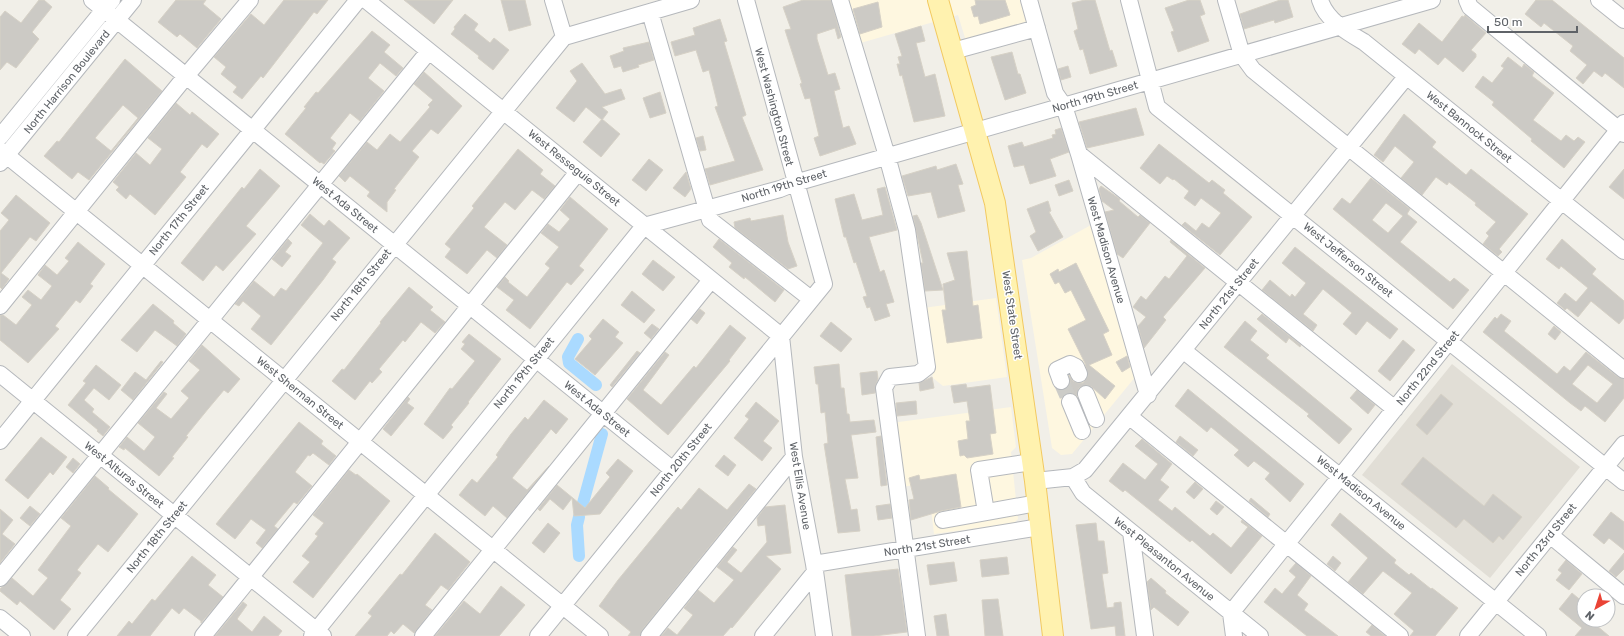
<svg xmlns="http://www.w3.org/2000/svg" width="1624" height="636" font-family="Rubik,sans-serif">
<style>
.commercial{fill:#fef7e0}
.education{fill:#e1ded6}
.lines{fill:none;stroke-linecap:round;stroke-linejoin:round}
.canal{stroke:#aadaff;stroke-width:12}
.building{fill:#cccac5;stroke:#d6d1c6;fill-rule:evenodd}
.minor-tunnel{stroke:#ccccc8;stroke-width:16;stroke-dasharray:16 8;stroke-linecap:butt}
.minor-casing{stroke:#b5b8bc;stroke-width:18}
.major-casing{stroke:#f2c960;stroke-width:22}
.minor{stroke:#fff;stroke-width:16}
.major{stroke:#fff2af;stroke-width:20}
.labels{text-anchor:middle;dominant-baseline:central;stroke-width:3;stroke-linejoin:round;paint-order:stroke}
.street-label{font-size:11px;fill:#5f6368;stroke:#fff}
</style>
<rect width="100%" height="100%" fill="#f1efe8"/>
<path class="commercial" d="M844,0H1023L1034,36L970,54L958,15L857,44Z
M1091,225L1136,376L1072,454L1061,455L1052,448L1022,260L1031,258Z
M996,298L1007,377L943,386L933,378L923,308Z
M1011,407L1016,447L1011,452L1018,519L1014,523L934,534L928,484L899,487L891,423Z"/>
<path class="education" d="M1452,364L1580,467L1490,578L1362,475Z"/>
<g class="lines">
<path class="canal" d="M578,339L568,357L569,363L596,385
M583,503L602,434
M579,517L577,525L579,556"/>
</g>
<path class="building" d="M39,0H44L52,7L32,32L39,39L16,68L7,62L0,70V17L5,11L21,23Z
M176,0H206L203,4L221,19L197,48L180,34L177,37L158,22Z
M284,0H328L317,14L314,12L263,78L261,76L242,99L233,92L237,87L221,74L226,67L214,57L251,14L264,25Z
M404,0H453L434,24Z
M501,0H525L531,25L509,31Z
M803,0H831L841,37L838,39L835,28L817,34V39L828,75L835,73L840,89L834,91L843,128L849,126L856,144L820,156L814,138L819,136L810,98L805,99L800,84L802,83L785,30L791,29L783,7Z
M975,0H1005L1010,15L980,24L978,16L974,17L971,7L976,5Z
M1085,0H1095L1110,51L1112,50L1117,66L1090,74L1083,49L1080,50L1074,31L1078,29L1072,3Z
M1189,0H1200L1205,14L1200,16L1209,41L1178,52L1171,32L1174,31L1165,8Z
M1280,0H1288L1293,17L1275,23L1274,20L1244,29L1240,14Z
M1536,0H1552L1624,58V88L1605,73L1602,77L1594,71L1583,84L1576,78L1587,65L1570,51L1573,46L1544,23L1541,27L1525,14Z
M878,2L882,27L860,34L853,9Z
M465,14L478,24L474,30L490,43L494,38L509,50L493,70L478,58L479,56L451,34L455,29L454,27Z
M1465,15L1486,33L1471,50L1476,54V57L1463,72L1445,57L1438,65L1419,49L1415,54L1402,44L1419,23L1442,42L1462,16L1464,17Z
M720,19L727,41L724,42L746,115L742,117L763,170L710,185L705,169L735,161L715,107L718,106L709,70L703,72L696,50L675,56L671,42L695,35L693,28Z
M921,26L925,41L916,43L925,77L935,74L945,116L914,122L902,75L900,76L897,64H900L898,57L902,56L895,34Z
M372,31L390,45L384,52L403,68L396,76L380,63L368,78L384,91L360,121L350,113L330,138L336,143L332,149L335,151L324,164L321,162L320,163L285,134L306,108L304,107L316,92L318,93Z
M649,42L654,60L638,65L639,67L623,72L621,66L614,68L610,56L624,51L623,48Z
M1012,52L1018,74H1020L1026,93L1005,100L991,57Z
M1508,57L1522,68L1524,64L1534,72L1532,76L1554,93L1533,120L1561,141L1566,135L1574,141L1578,137L1585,142L1564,168L1531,141L1532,139L1492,105L1494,102L1475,87L1483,76L1492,83L1504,68L1501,66Z
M125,59L162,91L89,180L78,172L72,179L44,156L57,141L59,142ZM123,105L138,118L111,151L95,138Z
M582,63L605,94L621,89L625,99L602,107L608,112L602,120L586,107L574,122L556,108L577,81L570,71Z
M1068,66L1071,77L1061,80L1058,69Z
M424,72L462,106L438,134L431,129L412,151L419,157L394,189L396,190L387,202V212L367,196L370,192L350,176L345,182L339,176L367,142L377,150L390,134L400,142L430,107L428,105L433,100L414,84Z
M660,92L666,113L650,118L643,98Z
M176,103L190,115L192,112L219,134L207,148L202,144L180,172L186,177L155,215L130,194L126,199L116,190L119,187L113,182L136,153L150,165L162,149L148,138Z
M1136,108L1144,135L1087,148L1079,122Z
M1404,114L1436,142L1432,147L1466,175L1471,169L1528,214L1499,249L1502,252L1498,256L1483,244L1489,236L1486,233L1496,222L1475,205L1476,203L1449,182L1447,185L1436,177L1422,195L1401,178L1414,162L1395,146L1383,162L1374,155Z
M602,119L620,134L601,157L583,142Z
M1061,128L1069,152L1050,159L1056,176L1030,184L1024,165L1014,167L1008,146L1022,142L1024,147L1053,138L1052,135L1056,134L1055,130Z
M703,136L706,150L700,151L696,138Z
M1159,144L1209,183L1212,180L1225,190L1223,193L1252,217L1220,255L1182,225L1185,222L1196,231L1202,223L1209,228L1221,213L1201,198L1195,206L1184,198L1189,191L1174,179L1173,180L1167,176L1160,184L1140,168Z
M518,149L543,170L540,174L555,186L544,199L532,190L515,210L505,202L484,227L507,245L497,258L487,250L467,274L445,257L451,249L445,244L474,208L472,206Z
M649,159L663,170L646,191L632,180Z
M956,164L963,184L958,185L965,211L938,218L931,192L908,196L902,176L936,166L937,170Z
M260,169L280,186L246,226L256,234L223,271L216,265L203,281L181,263L242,187L244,189Z
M1624,169V199L1609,187Z
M686,172L691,189L685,197L673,188Z
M1371,178L1410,209L1407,214L1417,222L1400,242L1450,282L1454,278L1469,290L1453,309L1333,209L1342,198L1350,204ZM1386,203L1403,216L1388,233L1372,220Z
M1069,180L1073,191L1059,196L1055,185Z
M1101,186L1120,199L1119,201L1138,217L1140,215L1150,223L1123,258L1117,254L1105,212L1114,210L1102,201L1099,189Z
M885,187L897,230L869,237L880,272L884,270L894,302L886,304L890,316L875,321L870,307L867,308L863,297L867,296L856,262L854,263L846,237H844L835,199L854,194L862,220L883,215L877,189Z
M16,195L50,223L36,241L30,237L1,273L9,279L2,289L0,287V231L9,220L1,213Z
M570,197L608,229L579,266L584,270L571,285L567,282L530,329L506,310L514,300L497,287L505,277L509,281L508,282L527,297L550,268L545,264L559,247L541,233L548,224L559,232L570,219L560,210Z
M1048,201L1051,211L1049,212L1063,237L1038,251L1030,236L1036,232L1027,209Z
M310,214L324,226L329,220L350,238L332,259L336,262L323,280L271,345L251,329L261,316L243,301L239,306L235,304L254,281L274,297L281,288L286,291L323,243L301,225Z
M783,215L788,242L797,266L788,269L735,228L734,222L750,218L751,221Z
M917,215L921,223L943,290L925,291L921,263H923L913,216Z
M288,239L292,243L285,252L291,256L282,267L272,259Z
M719,239L784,290L775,302L745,277L744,279L729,267L732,263L713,247Z
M1562,239L1596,269L1592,274L1624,301V318L1619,324L1591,301L1578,317L1567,308L1565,310L1557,303L1565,293L1576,302L1588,288L1561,266L1559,269L1546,259Z
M1171,240L1205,268L1163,317L1166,320L1144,348L1138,326L1146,317L1133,307L1141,296L1146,300L1165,276L1169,279L1187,256L1170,242Z
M78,242L105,264L90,284L93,286L80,303L76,300L55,326L59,329L28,363L0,340V315H3L16,325L32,305L22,297L28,290L41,300L52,286L38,275L45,265L57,275L69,261L65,258Z
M1295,247L1398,329L1390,339L1367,321L1356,335L1343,324L1352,313L1323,289L1303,314L1317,325L1313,331L1262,290L1270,280L1290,297L1292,294L1295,297L1306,283L1282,263Z
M967,251L973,306L978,305L982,338L947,343L942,310H946L943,284L955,280L947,253Z
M653,260L675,277L663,291L642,274Z
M1076,263L1109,331L1103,334L1112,355L1089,365L1115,386L1105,399L1092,387L1087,385L1079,388L1077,396L1071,393L1064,395L1063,390L1070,383L1069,375L1073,381L1078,383H1083L1088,376L1085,363L1068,329L1086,320L1071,290L1065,293L1059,282L1055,284L1050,274L1058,269L1059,272Z
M409,287L433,307L430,310L445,322L435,333L421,322L405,342L403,340L379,369L382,372L372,383L370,381L355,400L332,381L342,369L344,370L381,323L380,322Z
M632,291L655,310L644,323L621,305Z
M153,304L174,321L173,323L186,334L177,346L155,330L137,352L121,340Z
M700,309L705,313L697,324L691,319Z
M1262,314L1301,345L1300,347L1289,338L1286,343L1257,319Z
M1501,314L1511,321L1504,331L1557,374L1564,366L1570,371L1586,352L1618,377L1624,379V398L1605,422L1585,406L1581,411L1570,403L1483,332L1495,317L1497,319ZM1588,365L1613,384L1597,403L1572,384Z
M603,319L619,332L615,337L623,343L595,375L575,359L592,339L589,336Z
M1245,321L1257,331L1250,340L1269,355L1266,358L1352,429L1339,444L1307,416L1309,414L1224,347Z
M831,322L852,339L841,352L820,336Z
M652,324L659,329L651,339L644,333Z
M730,325L746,338L729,360L730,361L668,435L627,399L665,352L669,355L643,390L661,405L694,366L696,368Z
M1554,326L1561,332L1555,340L1548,334Z
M469,334L501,359L468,402L469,403L451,425L453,427L443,439L424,424L450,388L452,389L475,361L461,349L465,344L462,342Z
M1403,340L1415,350L1390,381L1378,371Z
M202,345L240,379L228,393L224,390L208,409L186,436L188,437L172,457L174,458L159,476L125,448L124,450L119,447L127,437L144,451L155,437L138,423L164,392L167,394L156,408L171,419L189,398L181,391L200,370L189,361Z
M637,351L640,353L612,387L610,385Z
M1127,356L1130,367L1122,372L1116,362Z
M161,361L163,362L133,400L121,390L135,372L146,380Z
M839,364L841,388H844L847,414H849L850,422L874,420L876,432L851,435L858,478L845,479L851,510L857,509L860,531L838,533L824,444L828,443L825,412L821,413L818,384H816L814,367Z
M96,365L121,385L109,400L94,388L84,400L94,409L92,412L110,427L103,436L97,431L98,430L68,405L86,383L83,381Z
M877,371L878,379L876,384L875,393L862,395L860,373Z
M932,377L934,388L920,391L919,383Z
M966,384L967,388L990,385L996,433L990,434L993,454L967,458L964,455L960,456L958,441L968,439L966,421H970L967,401L954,403L951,386Z
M1188,389L1304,484L1290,502L1265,479L1270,473L1254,461L1248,467L1234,455L1239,450L1211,427L1207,432L1175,406Z
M1357,390L1375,405L1368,414L1350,398Z
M1441,394L1453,404L1427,435L1416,425Z
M408,397L410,399L407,403L414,408L391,436L383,429Z
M544,400L568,419L556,434L551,429L512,478L527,490L549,466L507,518L493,506L485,516L459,495L472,479L477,483L498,457L496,455L511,434L525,417L528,420Z
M916,401L917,414L897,416L896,403Z
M756,402L779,421L763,441L772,448L762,461L734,438L749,419L745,416Z
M299,422L323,441L321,444L336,456L329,465L313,453L310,456L308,455L295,472L312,486L297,504L294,502L274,526L278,529L262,548L256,543L266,530L251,519L235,539L216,524Z
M881,436L887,485L881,486L876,437Z
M1180,436L1198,450L1193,456L1176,442Z
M41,437L67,457L53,475L50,472L28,499L5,480Z
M1142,439L1172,464L1160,480L1169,487L1158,500L1172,511L1175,507L1210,536L1213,533L1231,548L1248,527L1241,522L1242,520L1262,536L1231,574L1192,540L1190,542L1125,490L1123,492L1109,481L1123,463L1145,480L1158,464L1135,446Z
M724,455L736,465L728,476L715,466Z
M1423,457L1484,506L1493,494L1522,517L1503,540L1499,536L1493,543L1464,519L1456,528L1401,484Z
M73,458L80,464L73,473L66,467Z
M618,459L633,471L600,514L574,516L572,498L563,510L550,499L540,511L538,509L557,485L585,508L610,477L606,473Z
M349,470L356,475L357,474L390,501L313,598L293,582L310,562L302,556L318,536L315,534L324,523L313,515Z
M956,474L961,507L941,511L911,520L909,500L914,499L909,478L919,475L920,480Z
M95,476L109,488L108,489L138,514L108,552L98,544L77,570L81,573L60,600L71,609L54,630L20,601L17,605L0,591V589L12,578L33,596L48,578L38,570L71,526L61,518Z
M1195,482L1203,489L1194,499L1186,492Z
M749,484L756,489L642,630L640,636H628L631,632L599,606L618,580L678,507L681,510L699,488L727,510Z
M1251,498L1270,514L1268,517L1249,501Z
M1216,501L1224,507L1217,515L1210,509Z
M890,504L892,518L878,520L876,506Z
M785,505L791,553L766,556L781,569L732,628L731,627L723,636H661L668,628L677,635L693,615L684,608L698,590L714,603L734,580L717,567L733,547L737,550L727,562L741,573L767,542L765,525L758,526L757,518L765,507Z
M30,506L40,514L30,526L20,518Z
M0,509L13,520L2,534L15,544L0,563Z
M1611,512L1624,522V550L1609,538L1604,544L1593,535Z
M1340,513L1396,560L1394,563L1409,575L1411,573L1431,589L1432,588L1458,608L1435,636H1410L1414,631L1394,614L1412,593L1383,571L1363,594L1348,582L1368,558L1331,525Z
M548,523L560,533L544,553L532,543Z
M1096,523L1098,541H1104L1108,573L1102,574L1107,608L1114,607V603L1121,602L1125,636H1116L1115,626L1091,629L1076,525Z
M435,533L470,562L448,590L441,585L425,605L432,610L414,633L403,624L394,634L391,631L387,636H355L372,616L368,613L400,574L402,575Z
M1624,553V569L1616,577L1609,571Z
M192,556L216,575L208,585L223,597L201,623V621L184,608L179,614L172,608L150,636H117L129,621L132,624L152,599L155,601Z
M1333,556L1341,563L1335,571L1327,564Z
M1007,557L1009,574L982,577L980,560Z
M1566,560L1582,574L1569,590L1556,580L1562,573L1558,570Z
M954,562L957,581L930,585L927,565Z
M1296,563L1311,576L1297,595L1308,604L1304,610L1338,636H1307L1264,602L1275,588L1282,594L1296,577L1289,571Z
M898,569L907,632L874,636H852L845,575Z
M1151,578L1166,591L1165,593L1189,612L1178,626L1154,607L1151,610L1147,582Z
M501,586L525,605L499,636H435L464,601L480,614Z
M1572,593L1584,603V620H1590L1609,636H1575L1582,628L1559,609Z
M998,599L1003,636H985L982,600Z
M243,602L247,605L237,619L252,632L264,616L282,631L278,636H215Z
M946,614L949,636H937L934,616Z
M1372,625L1385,636H1371L1366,632Z"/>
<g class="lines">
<path class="minor-tunnel" d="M1061,381L1070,402"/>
<g class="minor-casing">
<path id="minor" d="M92,0L673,470
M366,0L781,336L794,457L814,564L824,636
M553,0L564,37
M840,0L887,156L907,230L927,367L918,374L890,377L884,388L917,636
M1029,0L1055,93L1064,106L1079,154L1148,395
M1129,0L1157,107L1624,482
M1226,0L1242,55L1253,70L1624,370
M1320,0C1326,20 1347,32 1364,42L1624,251
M1467,0L1470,7L1624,134
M1599,0L1624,20
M650,12L710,220L811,299
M953,51L1037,28
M0,137L112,0
M0,150L600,636
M1079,154L1395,409
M0,163L133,0
M0,306L186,76L250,0
M1184,351L1538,636
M0,374L323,636
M1061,381L1057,370L1070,364L1076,367L1079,374
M1086,394L1096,419
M1070,402L1082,431
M1130,417L1400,636
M0,441L358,0
M1073,477L1083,493L1260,636
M1035,481L1073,477L1085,470L1406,77
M986,512L979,470L1032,462
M943,520L1037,503
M1131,532L1145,636
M1550,535L1624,596
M814,564L1040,527
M0,578L429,51
M0,618L22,636
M76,636L564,37L691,0
M203,636L578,172
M312,636L644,226L780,189L795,183L1432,0
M423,636L711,280
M538,636L824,284L746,0
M649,636L794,457
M763,636L815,572
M1234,636L1231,613L1624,123
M1468,636L1624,444"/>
</g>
<g class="major-casing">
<path id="major" d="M938,0L995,203L1035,481L1053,636"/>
</g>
<use href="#minor" class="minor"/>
<use href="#major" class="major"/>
</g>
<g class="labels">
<g class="street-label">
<text transform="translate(67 82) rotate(-51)">North Harrison Boulevard</text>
<text transform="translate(1095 97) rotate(-16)">North 19th Street</text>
<text transform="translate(774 107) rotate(75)">West Washington Street</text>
<text transform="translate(1469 127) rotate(39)">West Bannock Street</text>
<text transform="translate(574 168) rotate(39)">West Resseguie Street</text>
<text transform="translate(784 186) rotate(-17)">North 19th Street</text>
<text transform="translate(345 205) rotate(39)">West Ada Street</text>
<text transform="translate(179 220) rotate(-51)">North 17th Street</text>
<text transform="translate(1106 250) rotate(74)">West Madison Avenue</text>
<text transform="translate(1348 260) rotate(39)">West Jefferson Street</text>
<text transform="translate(361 285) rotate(-51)">North 18th Street</text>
<text transform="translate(1229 294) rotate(-51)">North 21st Street</text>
<text transform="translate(1012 315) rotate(82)">West State Street</text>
<text transform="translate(1428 368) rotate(-51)">North 22nd Street</text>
<text transform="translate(524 373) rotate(-51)">North 19th Street</text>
<text transform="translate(300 393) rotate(39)">West Sherman Street</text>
<text transform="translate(597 409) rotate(39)">West Ada Street</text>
<text transform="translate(681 460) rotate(-51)">North 20th Street</text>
<text transform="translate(124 475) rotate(39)">West Alturas Street</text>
<text transform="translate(800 486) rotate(81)">West Ellis Avenue</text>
<text transform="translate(1361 493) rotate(39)">West Madison Avenue</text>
<text transform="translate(157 537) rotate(-51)">North 18th Street</text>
<text transform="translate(1546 540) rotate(-51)">North 23rd Street</text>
<text transform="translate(927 546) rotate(-9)">North 21st Street</text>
<text transform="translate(1164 559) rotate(39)">West Pleasanton Avenue</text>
</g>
</g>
<g transform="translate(1596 608) rotate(219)"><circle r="19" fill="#ffffff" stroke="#bfc1c3"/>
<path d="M0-3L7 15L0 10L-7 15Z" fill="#ea4335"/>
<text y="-6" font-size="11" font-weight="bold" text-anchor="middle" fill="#5f6368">N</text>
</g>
<path d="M1488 26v6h89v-6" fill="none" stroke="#5f6368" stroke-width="2"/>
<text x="1494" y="26" font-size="12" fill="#5f6368" stroke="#ffffff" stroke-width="3" paint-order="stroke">50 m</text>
</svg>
